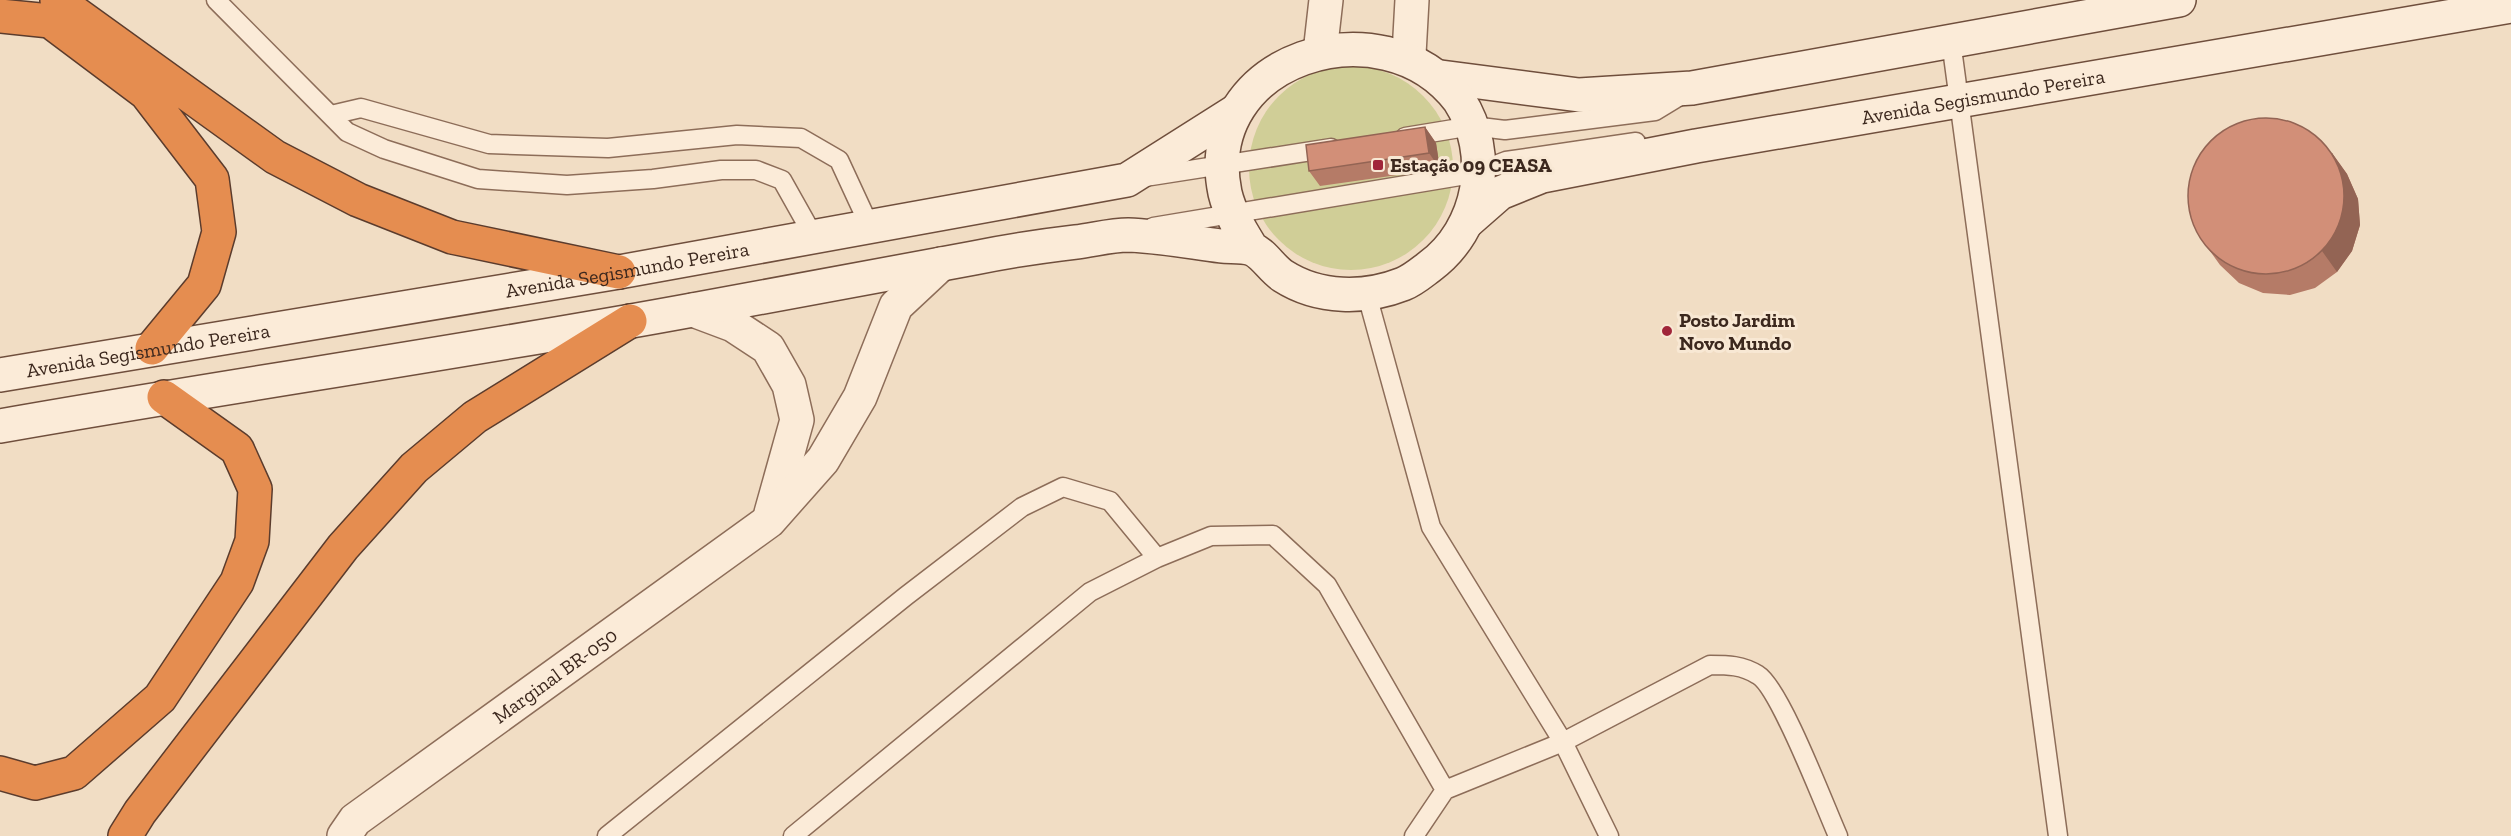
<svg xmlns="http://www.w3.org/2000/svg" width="2511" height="836" font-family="'Zilla Slab',serif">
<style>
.green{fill:#d0ce97}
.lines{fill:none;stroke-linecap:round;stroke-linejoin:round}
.service-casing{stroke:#8d6d59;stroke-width:21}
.minor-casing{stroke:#8d6d59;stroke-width:36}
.secondary-casing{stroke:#6f4e3c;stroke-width:36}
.motorway-casing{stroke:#5b3c2d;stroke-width:36}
.service{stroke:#fbebd8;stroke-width:18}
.minor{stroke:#fbebd8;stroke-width:33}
.secondary{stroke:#fbebd8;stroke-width:33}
.motorway{stroke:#e58d50;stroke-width:33}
.wall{fill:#b57b67}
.shaded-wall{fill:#936454}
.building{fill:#d28f78;stroke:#936454;stroke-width:1.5}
.poi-dot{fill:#a02539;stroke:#f8e8d4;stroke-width:2}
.labels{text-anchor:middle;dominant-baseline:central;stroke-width:6;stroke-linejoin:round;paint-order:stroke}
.street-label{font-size:20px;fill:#3c281e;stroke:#f8e8d4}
.poi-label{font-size:20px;font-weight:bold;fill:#3c281e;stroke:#f8e8d4;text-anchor:start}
</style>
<rect width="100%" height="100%" fill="#f1ddc4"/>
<path class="green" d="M1249 168a102 102 0 1 1 204 0a102 102 0 1 1-204 0Z"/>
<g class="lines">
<g class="service-casing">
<path id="service" d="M216,0L347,132L384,149L478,179L567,185L653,179L721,170H756L782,180L814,237
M1951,41L2058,836
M331,115L361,108L489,144L608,148L737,135L801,138L839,160L870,227
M1405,137L1472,126L1505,130L1655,111L1683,94
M1145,177L1331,148
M1153,227L1472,174L1506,161L1636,142
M1367,295L1431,527L1563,742L1710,665C1728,665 1742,665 1758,675C1780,688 1825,807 1838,836
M607,836L906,596L1022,507L1063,487L1110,501L1157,558
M793,836L1090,592L1157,558L1211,536L1273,535L1327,585L1445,790
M1414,836L1445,790L1563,742L1609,836"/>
</g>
<g class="minor-casing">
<g id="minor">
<path d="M1321,44L1326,0"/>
<path d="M1409,54L1412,0"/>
<path d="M693,310L733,325L768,348L789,385L797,420L771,513"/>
<path id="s1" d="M344,836L355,820L769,521L823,460L860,397L896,306L941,264"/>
</g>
</g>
<g class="secondary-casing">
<g id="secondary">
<path d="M1441,77L1579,95L1692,88L2179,0"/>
<path id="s2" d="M1468,221L1500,193L1542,176L1696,146L2511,6"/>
<path id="s3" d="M0,375L619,272L1127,180L1236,111"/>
<path d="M0,426C232,385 466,352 698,309C790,292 882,275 974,258C1008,251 1042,246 1076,242C1093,240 1111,235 1128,235C1159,236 1190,242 1221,246C1230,247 1244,246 1252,249C1264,254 1272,269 1283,276C1319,299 1365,299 1403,284C1413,280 1421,273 1429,267C1481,229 1494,154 1459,100C1383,0 1197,58 1225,193C1230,214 1241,231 1252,249"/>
</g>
</g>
<g class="motorway-casing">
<path id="motorway" d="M57,0L275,157L358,200L452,237L619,272
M0,16L50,21L146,93L212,179L219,232L204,285L152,348
M0,773L35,783L74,773L160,698L237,582L252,541L255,489L237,449L164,397
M125,836L140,812L343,547L414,468L475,417L630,321"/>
</g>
<use href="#service" class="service"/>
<use href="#minor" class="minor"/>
<use href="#secondary" class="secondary"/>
<use href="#motorway" class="motorway"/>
</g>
<path class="wall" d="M1425,127L1436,143L1440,169L1320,186L1309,171Z
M2332,153L2347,174L2358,199L2360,225L2352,251L2337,272L2315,288L2290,295L2263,293L2239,283L2220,265L2205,244Z"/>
<path class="shaded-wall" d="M1425,127L1436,143L1440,169L1429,153Z
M2332,153L2347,174L2358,199L2360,225L2352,251L2337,272L2322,251Z"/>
<path class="building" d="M2188 196a78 78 0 1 1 156 0a78 78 0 1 1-156 0Z
M1425,127L1429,153L1309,171L1306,145Z"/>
<g class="poi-dot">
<rect x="1372" y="159" width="12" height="12" rx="3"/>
<circle cx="1667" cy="331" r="6"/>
</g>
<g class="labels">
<g class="street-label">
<text stroke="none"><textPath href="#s2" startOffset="536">Avenida Segismundo Pereira</textPath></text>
<text stroke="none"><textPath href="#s3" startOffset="636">Avenida Segismundo Pereira</textPath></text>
<text stroke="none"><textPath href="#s3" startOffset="150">Avenida Segismundo Pereira</textPath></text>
<text stroke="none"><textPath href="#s1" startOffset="266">Marginal BR-050</textPath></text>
</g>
<g class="poi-label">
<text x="1390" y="165">Estação 09 CEASA</text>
<text x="1679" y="320">Posto Jardim<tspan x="1679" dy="23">Novo Mundo</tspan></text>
</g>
</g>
</svg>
